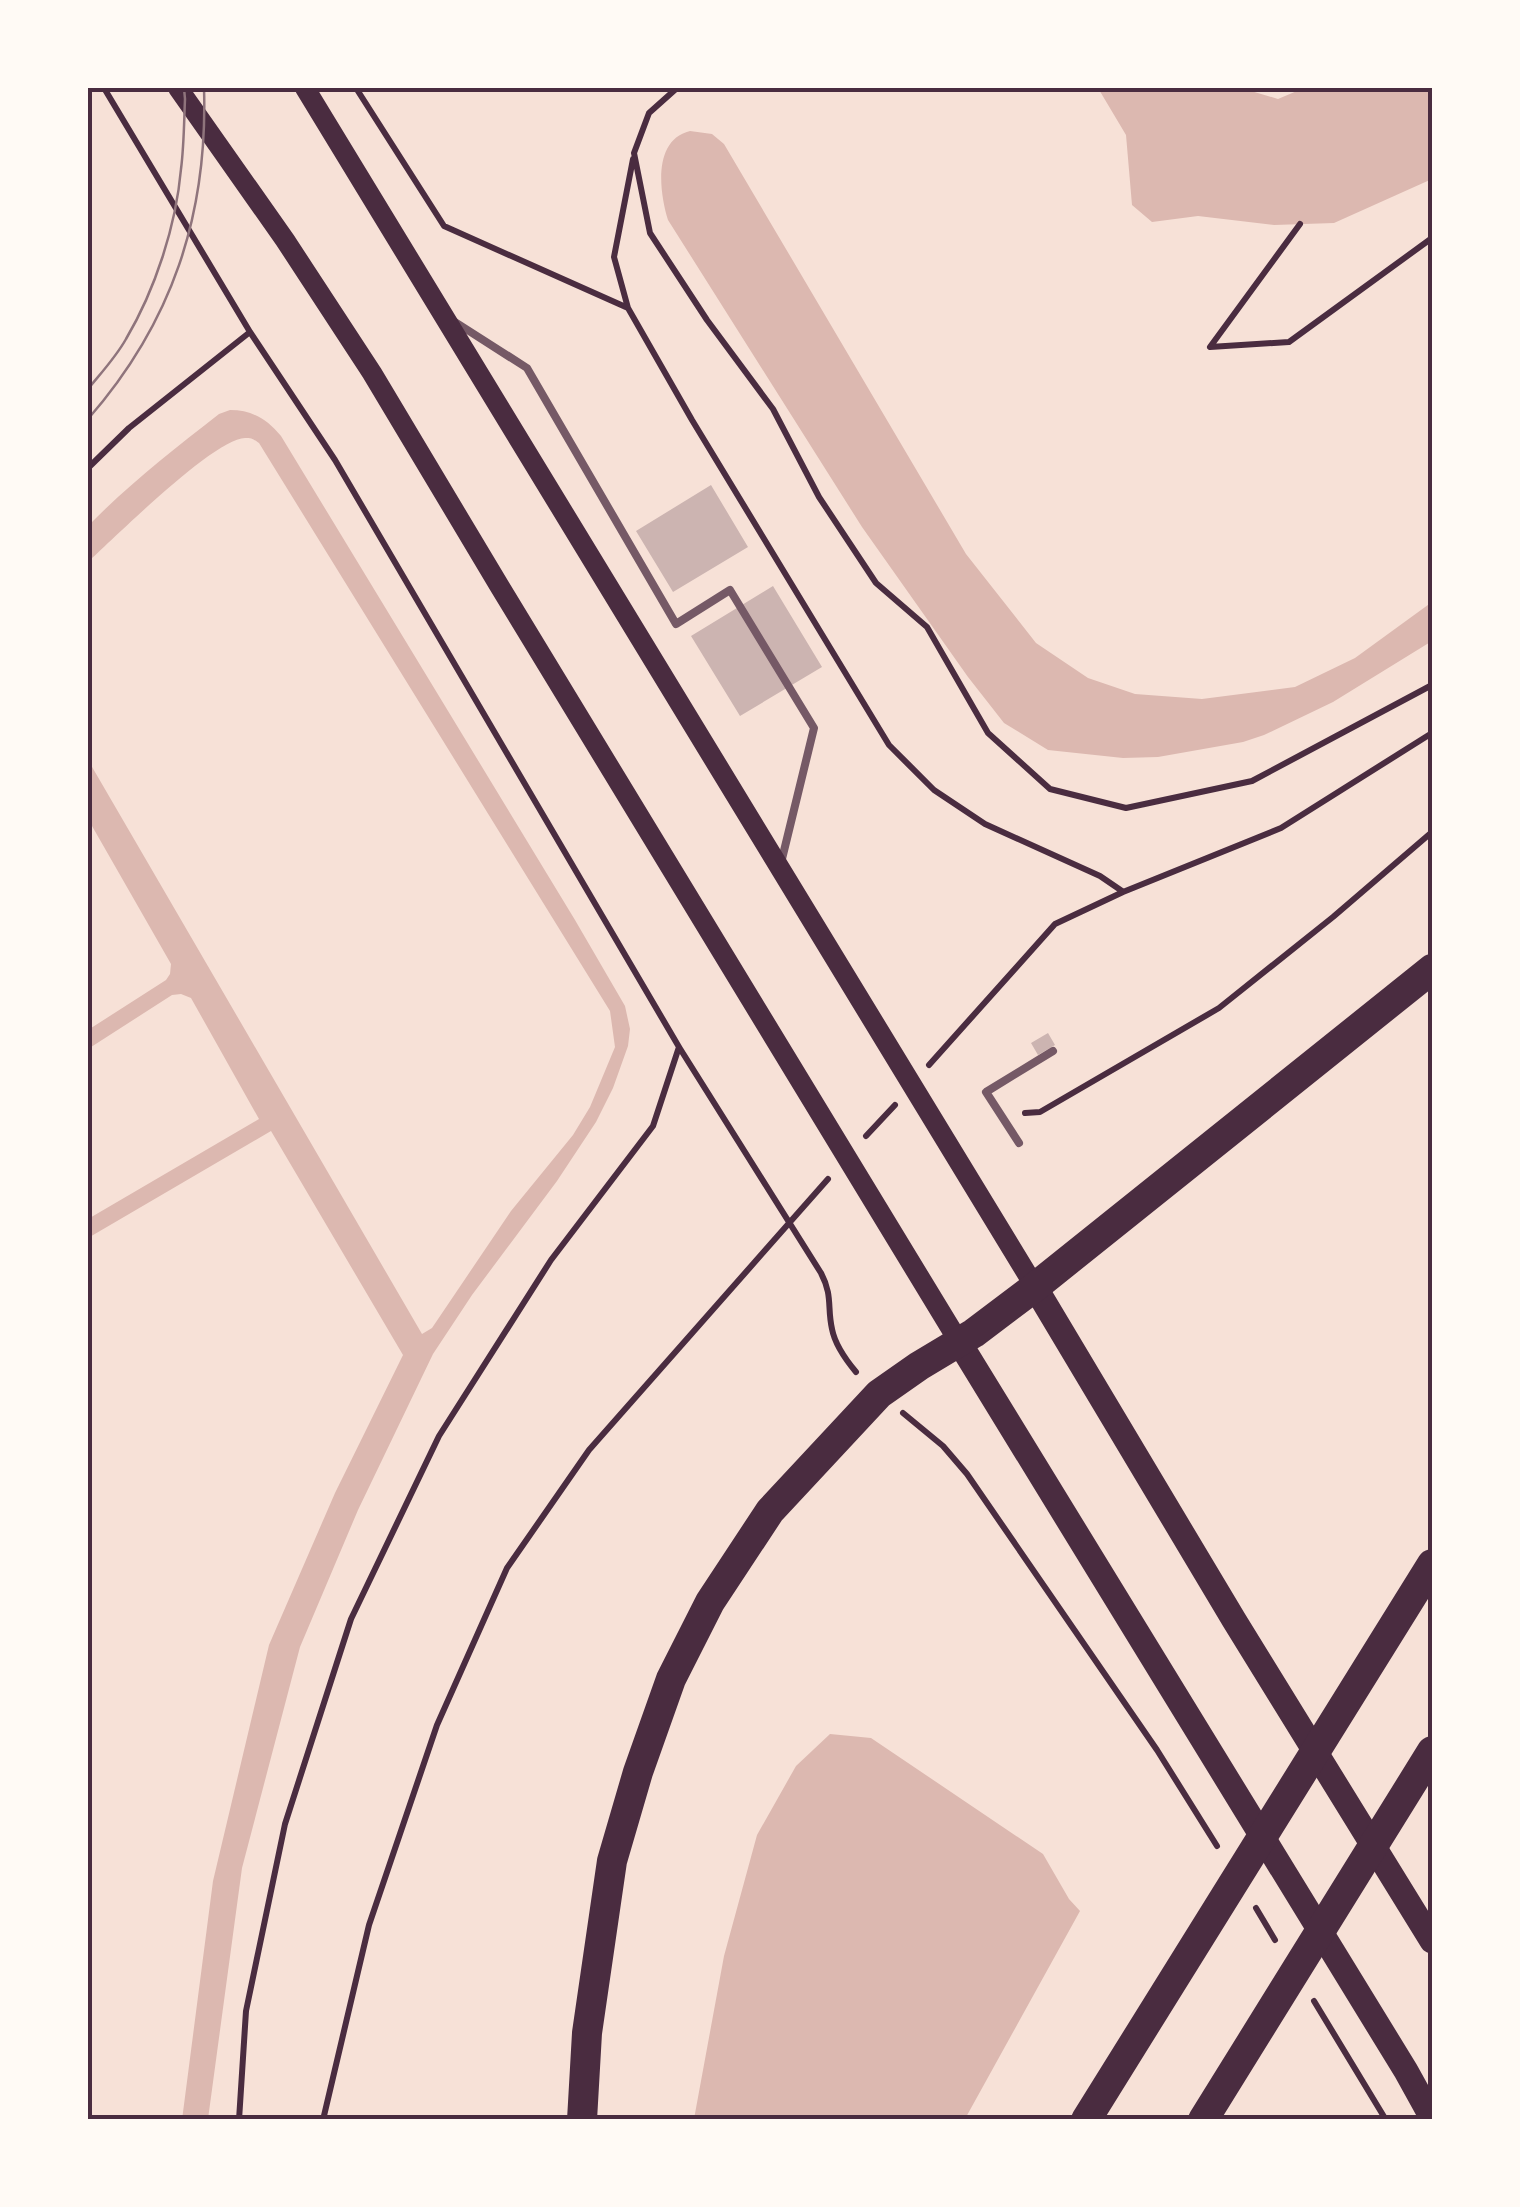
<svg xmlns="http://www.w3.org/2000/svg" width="1520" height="2207" font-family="'Asap Condensed',sans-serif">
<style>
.water{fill:#dcb8b0}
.building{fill:#ccb4b1}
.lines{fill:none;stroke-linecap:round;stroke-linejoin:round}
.path{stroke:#4a2c40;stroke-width:6}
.service{stroke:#755966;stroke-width:8}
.secondary{stroke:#4a2c40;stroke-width:20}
.primary{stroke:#4a2c40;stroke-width:25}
.motorway{stroke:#4a2c40;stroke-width:30}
.tram{stroke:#8f747c;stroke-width:2.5}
.neatline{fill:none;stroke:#4a2c40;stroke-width:4}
</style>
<rect width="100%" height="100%" fill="#f7e1d7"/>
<path class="water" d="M1098,88H1241L1278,99L1304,88H1432V179L1334,223L1274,225L1198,216L1152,222L1132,205L1126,135Z
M690,131L712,134L724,144L966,554L1036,643L1088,678L1135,694L1202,699L1295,687L1355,658L1432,602V641L1333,702L1264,735L1243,742L1158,757L1123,758L1048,750L1004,723L968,677L862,527L668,220C659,191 653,140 690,131Z
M230,410C252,410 267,419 281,436L575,920L625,1006L630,1029L628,1046L613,1088L596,1122L557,1181L472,1295L433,1354L358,1510L300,1647L242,1868L208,2119L182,2120L213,1881L269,1645L335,1493L403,1355L271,1131L88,1238V1219L259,1119L191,998L181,994L172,995L88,1049V1030L166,980L170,974L171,964L88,819V760L422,1334L432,1328L511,1211L573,1135L590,1107L615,1047L610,1011L259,443C253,439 252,438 245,438C215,438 114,538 88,562V526C128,485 173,450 219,414Z
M830,1734L871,1738L1043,1854L1069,1899L1080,1911L965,2119H694L724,1956L757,1835L796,1766Z"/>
<path class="building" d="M711,485L748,547L673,592L636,531Z
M773,586L822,667L740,716L691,636Z
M1048,1033L1055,1045L1038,1055L1031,1043Z"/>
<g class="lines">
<path class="path" d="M104,88L250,332L335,460L679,1047L821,1273C833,1296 827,1307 832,1329C835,1345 846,1360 856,1372
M356,88L444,226L628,308L692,420L889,745L934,790L985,824L1100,876L1122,891
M677,88L649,113L634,153L650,233L707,320L773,409L819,497L876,583L927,627L988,733L1050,789L1126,808L1252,781L1432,685
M1300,224L1210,347L1289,342L1432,238
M628,308L614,257L633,159
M88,468L129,428L250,332
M929,1065L1055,924L1123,892L1281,828L1432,733
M1025,1113L1040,1112L1219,1008L1333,917L1432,832
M866,1136L895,1105
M903,1413L943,1446L967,1474L1157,1750L1217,1846
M1256,1908L1275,1940
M1314,2001L1386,2120
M239,2120L246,2011L285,1824L351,1619L439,1436L551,1260L653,1126L679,1047
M323,2120L369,1925L437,1725L507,1568L589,1450L828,1179"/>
<path class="service" d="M455,322L527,368L676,624L730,590L814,728L781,863
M1019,1143L986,1092L1053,1051"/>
<path class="secondary" d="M178,88L285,240L372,373L500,587L959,1342
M305,88L1035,1287"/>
<path class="primary" d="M1035,1287L1234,1620L1432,1941
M959,1342L1406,2071L1432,2118"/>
<path class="motorway" d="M582,2120L587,2033L612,1861L638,1772L671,1679L710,1602L770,1511L879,1394L919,1366L974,1333L1035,1287L1432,969
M1086,2120L1432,1564
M1203,2120L1432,1751"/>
<path class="tram" d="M88,389C101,373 116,357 126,339C155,290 176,226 181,169C184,146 184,122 185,99L184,88
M88,419C172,323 208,215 204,88"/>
</g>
<rect width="1520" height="2207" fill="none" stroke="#fffaf5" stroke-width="180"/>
<rect x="90" y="90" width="1340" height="2027" class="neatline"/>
</svg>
